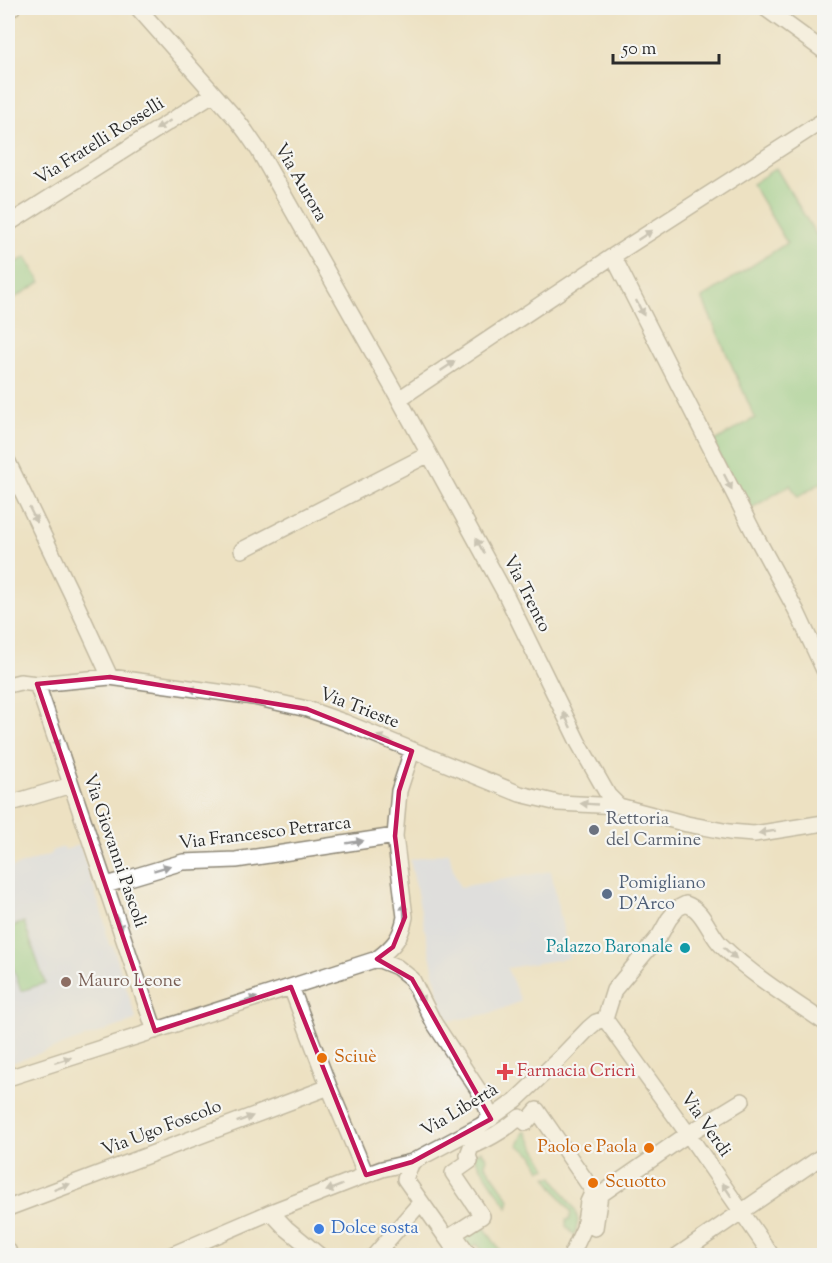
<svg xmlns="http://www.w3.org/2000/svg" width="832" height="1263" font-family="'Sorts Mill Goudy',serif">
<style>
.built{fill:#cedafa}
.green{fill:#83ce8c;stroke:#577c5c;stroke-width:1.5}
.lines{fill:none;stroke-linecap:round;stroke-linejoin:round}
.street-casing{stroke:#8c8676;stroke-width:18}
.street{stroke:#fff;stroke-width:15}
.oneway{fill:#a0a0a0}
.marked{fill:none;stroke:#c2185b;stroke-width:4.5;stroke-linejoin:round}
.worship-dot{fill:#6b7280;stroke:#f6f6f2;stroke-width:2}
.service-dot{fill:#5c6f8a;stroke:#f6f6f2;stroke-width:2}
.culture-dot{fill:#0f9aa8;stroke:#f6f6f2;stroke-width:2}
.education-dot{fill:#8d6e63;stroke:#f6f6f2;stroke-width:2}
.food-dot{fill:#e8710a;stroke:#f6f6f2;stroke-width:2}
.health-dot{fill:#e0444e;stroke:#f6f6f2;stroke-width:2}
.shop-dot{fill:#3f7fe0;stroke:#f6f6f2;stroke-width:2}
.labels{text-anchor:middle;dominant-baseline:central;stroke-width:4.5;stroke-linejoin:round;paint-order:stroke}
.street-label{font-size:18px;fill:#2b2b2b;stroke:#f6f6f2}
.worship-label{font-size:18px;fill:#5b616d;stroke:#f6f6f2;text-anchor:start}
.service-label{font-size:18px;fill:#4e5e75;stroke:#f6f6f2;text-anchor:start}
.culture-label{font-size:18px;fill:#0d838f;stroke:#f6f6f2;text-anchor:end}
.education-label{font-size:18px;fill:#785e54;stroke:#f6f6f2;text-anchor:start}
.food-label{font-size:18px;fill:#c56008;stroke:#f6f6f2;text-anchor:start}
.health-label{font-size:18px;fill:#be3a42;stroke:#f6f6f2;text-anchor:start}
.shop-label{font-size:18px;fill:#366cbe;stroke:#f6f6f2;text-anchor:start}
</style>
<rect width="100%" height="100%" fill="#f6f6f2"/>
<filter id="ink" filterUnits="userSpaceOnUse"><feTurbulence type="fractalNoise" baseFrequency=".0167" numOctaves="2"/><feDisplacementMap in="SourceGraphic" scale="12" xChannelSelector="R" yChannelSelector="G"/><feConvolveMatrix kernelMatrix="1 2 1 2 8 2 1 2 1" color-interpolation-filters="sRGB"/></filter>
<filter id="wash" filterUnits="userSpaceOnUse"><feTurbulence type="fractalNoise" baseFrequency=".008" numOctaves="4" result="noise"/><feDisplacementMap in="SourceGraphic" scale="24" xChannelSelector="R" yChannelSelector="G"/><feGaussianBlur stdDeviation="1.35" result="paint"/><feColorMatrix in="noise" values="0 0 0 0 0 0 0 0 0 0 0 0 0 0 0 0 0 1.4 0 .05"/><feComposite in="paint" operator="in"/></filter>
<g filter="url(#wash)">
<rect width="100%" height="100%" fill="#ede1c2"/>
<path class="built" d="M80,845L107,929L105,931L110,946H113L136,1018L134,1021L8,1064V869L52,854L51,851L64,847L65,850Z
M449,852L454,873L460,887L551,871L569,958L507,968L521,1001L492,1013L449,1021L442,1010L410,860Z"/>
<path class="green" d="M776,168L824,248V481L798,497L790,485L747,511L713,442L755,418L702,298L787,243L752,184Z
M26,257L41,282L8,302V267Z
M24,922L45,983L21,991L8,953V928Z
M525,1130L547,1168L541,1170L533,1155L518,1145Z
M481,1151L487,1158L485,1164L510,1200L508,1208L474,1157L473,1154Z
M546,1177H553L576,1211L578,1221L575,1236L566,1226V1220L570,1219L571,1212Z
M482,1224L503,1255H482L484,1253L477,1244L468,1249L461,1239Z"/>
</g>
<g filter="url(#ink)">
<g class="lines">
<g class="street-casing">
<path id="street" d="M138,8L237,120L246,132L259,151L399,399L506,595L578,742L608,795L619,806
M765,8L824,51
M8,11L12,8
M8,224L213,94
M613,256L754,533L796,610L824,670
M399,399L613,256L824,120
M8,462L74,599L110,677
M242,550L429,454
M37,684L155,1031
M8,685L20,682L37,684L110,677L254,697L307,709L344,722L520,794L558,803L619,806L687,824L729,832L754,834L824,823
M8,804L71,785
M106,885L183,862L236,860L395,836
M377,959L397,967L412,979L434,1023L481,1094L491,1119
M291,987L329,1087L366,1175
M605,1019L614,990L660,935L669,919L678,908L686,904C704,910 709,934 722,946C753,976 789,998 824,1022
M605,1019L688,1134L772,1256
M8,1078L377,959C394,946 401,938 405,917L395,836L399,791L412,751
M412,1162L405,1179L455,1250
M8,1208L329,1087
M271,1212L286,1228L320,1256
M595,1228L600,1195L688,1134L742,1101
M8,1250L10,1256
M169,1256L271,1212L366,1175L382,1169L412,1162L480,1126L516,1100L561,1057L589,1028L596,1022L605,1019
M374,1256L421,1202
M470,1256L454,1234L482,1216L453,1173L470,1161L468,1155L471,1147C489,1139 505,1130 520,1117L526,1123L537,1110L593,1191L588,1202L584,1228L571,1256
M677,1256L824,1155"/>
</g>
<use href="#street" class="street"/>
</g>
<defs><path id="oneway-solid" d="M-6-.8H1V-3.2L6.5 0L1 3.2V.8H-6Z" transform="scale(1.5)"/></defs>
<g class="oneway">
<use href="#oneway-solid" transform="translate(163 125) rotate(148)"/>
<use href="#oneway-solid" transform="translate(645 235) rotate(-33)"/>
<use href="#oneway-solid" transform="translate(640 308) rotate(63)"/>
<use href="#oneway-solid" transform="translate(448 366) rotate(-34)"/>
<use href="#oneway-solid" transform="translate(728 482) rotate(63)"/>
<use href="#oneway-solid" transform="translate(33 515) rotate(64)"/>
<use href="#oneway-solid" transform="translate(480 546) rotate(-119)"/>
<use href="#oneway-solid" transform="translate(197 690) rotate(-171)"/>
<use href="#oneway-solid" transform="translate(567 720) rotate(-116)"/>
<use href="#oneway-solid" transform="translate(56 739) rotate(71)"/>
<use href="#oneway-solid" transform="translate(385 739) rotate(-157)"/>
<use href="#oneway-solid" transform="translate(589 804) rotate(-177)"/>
<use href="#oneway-solid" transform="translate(767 832) rotate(171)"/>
<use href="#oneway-solid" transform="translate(355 842) rotate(-9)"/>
<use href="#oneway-solid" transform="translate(162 868) rotate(-17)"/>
<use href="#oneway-solid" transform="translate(404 911) rotate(-92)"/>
<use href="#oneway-solid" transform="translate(119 923) rotate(71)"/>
<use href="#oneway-solid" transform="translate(730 953) rotate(41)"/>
<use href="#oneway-solid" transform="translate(420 995) rotate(63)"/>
<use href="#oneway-solid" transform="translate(249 1000) rotate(-18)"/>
<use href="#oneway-solid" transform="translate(63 1060) rotate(-18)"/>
<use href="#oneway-solid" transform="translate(245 1119) rotate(-21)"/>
<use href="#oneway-solid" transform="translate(62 1187) rotate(-21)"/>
<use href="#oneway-solid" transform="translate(334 1188) rotate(159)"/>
<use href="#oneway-solid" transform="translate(727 1190) rotate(-124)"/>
</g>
</g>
<path d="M0 0H832V1263H0ZM110,677L307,709L412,751L399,791L395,836L405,917L393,947L377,959L412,979L491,1119L412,1162L366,1175L291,987L155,1031L37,684Z" fill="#ede1c2" fill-opacity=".55" fill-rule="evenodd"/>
<path class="marked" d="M110,677L307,709L412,751L399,791L395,836L405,917L393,947L377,959L412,979L491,1119L412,1162L366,1175L291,987L155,1031L37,684Z"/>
<circle class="worship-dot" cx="594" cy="830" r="6"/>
<circle class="service-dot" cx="607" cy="894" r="6"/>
<circle class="culture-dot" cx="685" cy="948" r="6"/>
<circle class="education-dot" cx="66" cy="982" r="6"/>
<g class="food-dot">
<circle cx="322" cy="1058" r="6"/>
<circle cx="649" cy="1148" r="6"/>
<circle cx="593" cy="1183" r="6"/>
</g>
<path class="health-dot" d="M502 1063h6v6h6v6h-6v6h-6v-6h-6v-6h6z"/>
<circle class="shop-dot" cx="319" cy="1229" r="6"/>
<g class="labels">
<g class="street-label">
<text transform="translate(100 142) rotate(-32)">Via Fratelli Rosselli</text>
<text transform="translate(300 183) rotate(60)">Via Aurora</text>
<text transform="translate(526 594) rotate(63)">Via Trento</text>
<text transform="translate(359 709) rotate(21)">Via Trieste</text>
<text transform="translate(265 834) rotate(-7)">Via Francesco Petrarca</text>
<text transform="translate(114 851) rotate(71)">Via Giovanni Pascoli</text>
<text transform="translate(460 1111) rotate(-31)">Via Libertà</text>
<text transform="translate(705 1125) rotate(55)">Via Verdi</text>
<text transform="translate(162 1129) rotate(-21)">Via Ugo Foscolo</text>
</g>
<g class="worship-label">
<text x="606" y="820">Rettoria<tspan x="606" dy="21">del Carmine</tspan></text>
</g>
<g class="service-label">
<text x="619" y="884">Pomigliano<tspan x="619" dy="21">D'Arco</tspan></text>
</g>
<g class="culture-label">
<text x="673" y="948">Palazzo Baronale</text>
</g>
<g class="education-label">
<text x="78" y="982">Mauro Leone</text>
</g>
<g class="food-label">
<text x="334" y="1058">Sciuè</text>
<text x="637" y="1148" text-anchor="end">Paolo e Paola</text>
<text x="605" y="1183">Scuotto</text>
</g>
<g class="health-label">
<text x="517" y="1072">Farmacia Cricrì</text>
</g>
<g class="shop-label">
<text x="331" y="1229">Dolce sosta</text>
</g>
</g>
<rect width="832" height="1263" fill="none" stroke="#f6f6f2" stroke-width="30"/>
<path d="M613 54v9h106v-9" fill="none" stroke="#2b2b2b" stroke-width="3"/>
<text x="622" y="54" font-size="18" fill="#2b2b2b" stroke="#f6f6f2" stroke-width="4.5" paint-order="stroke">50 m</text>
</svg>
